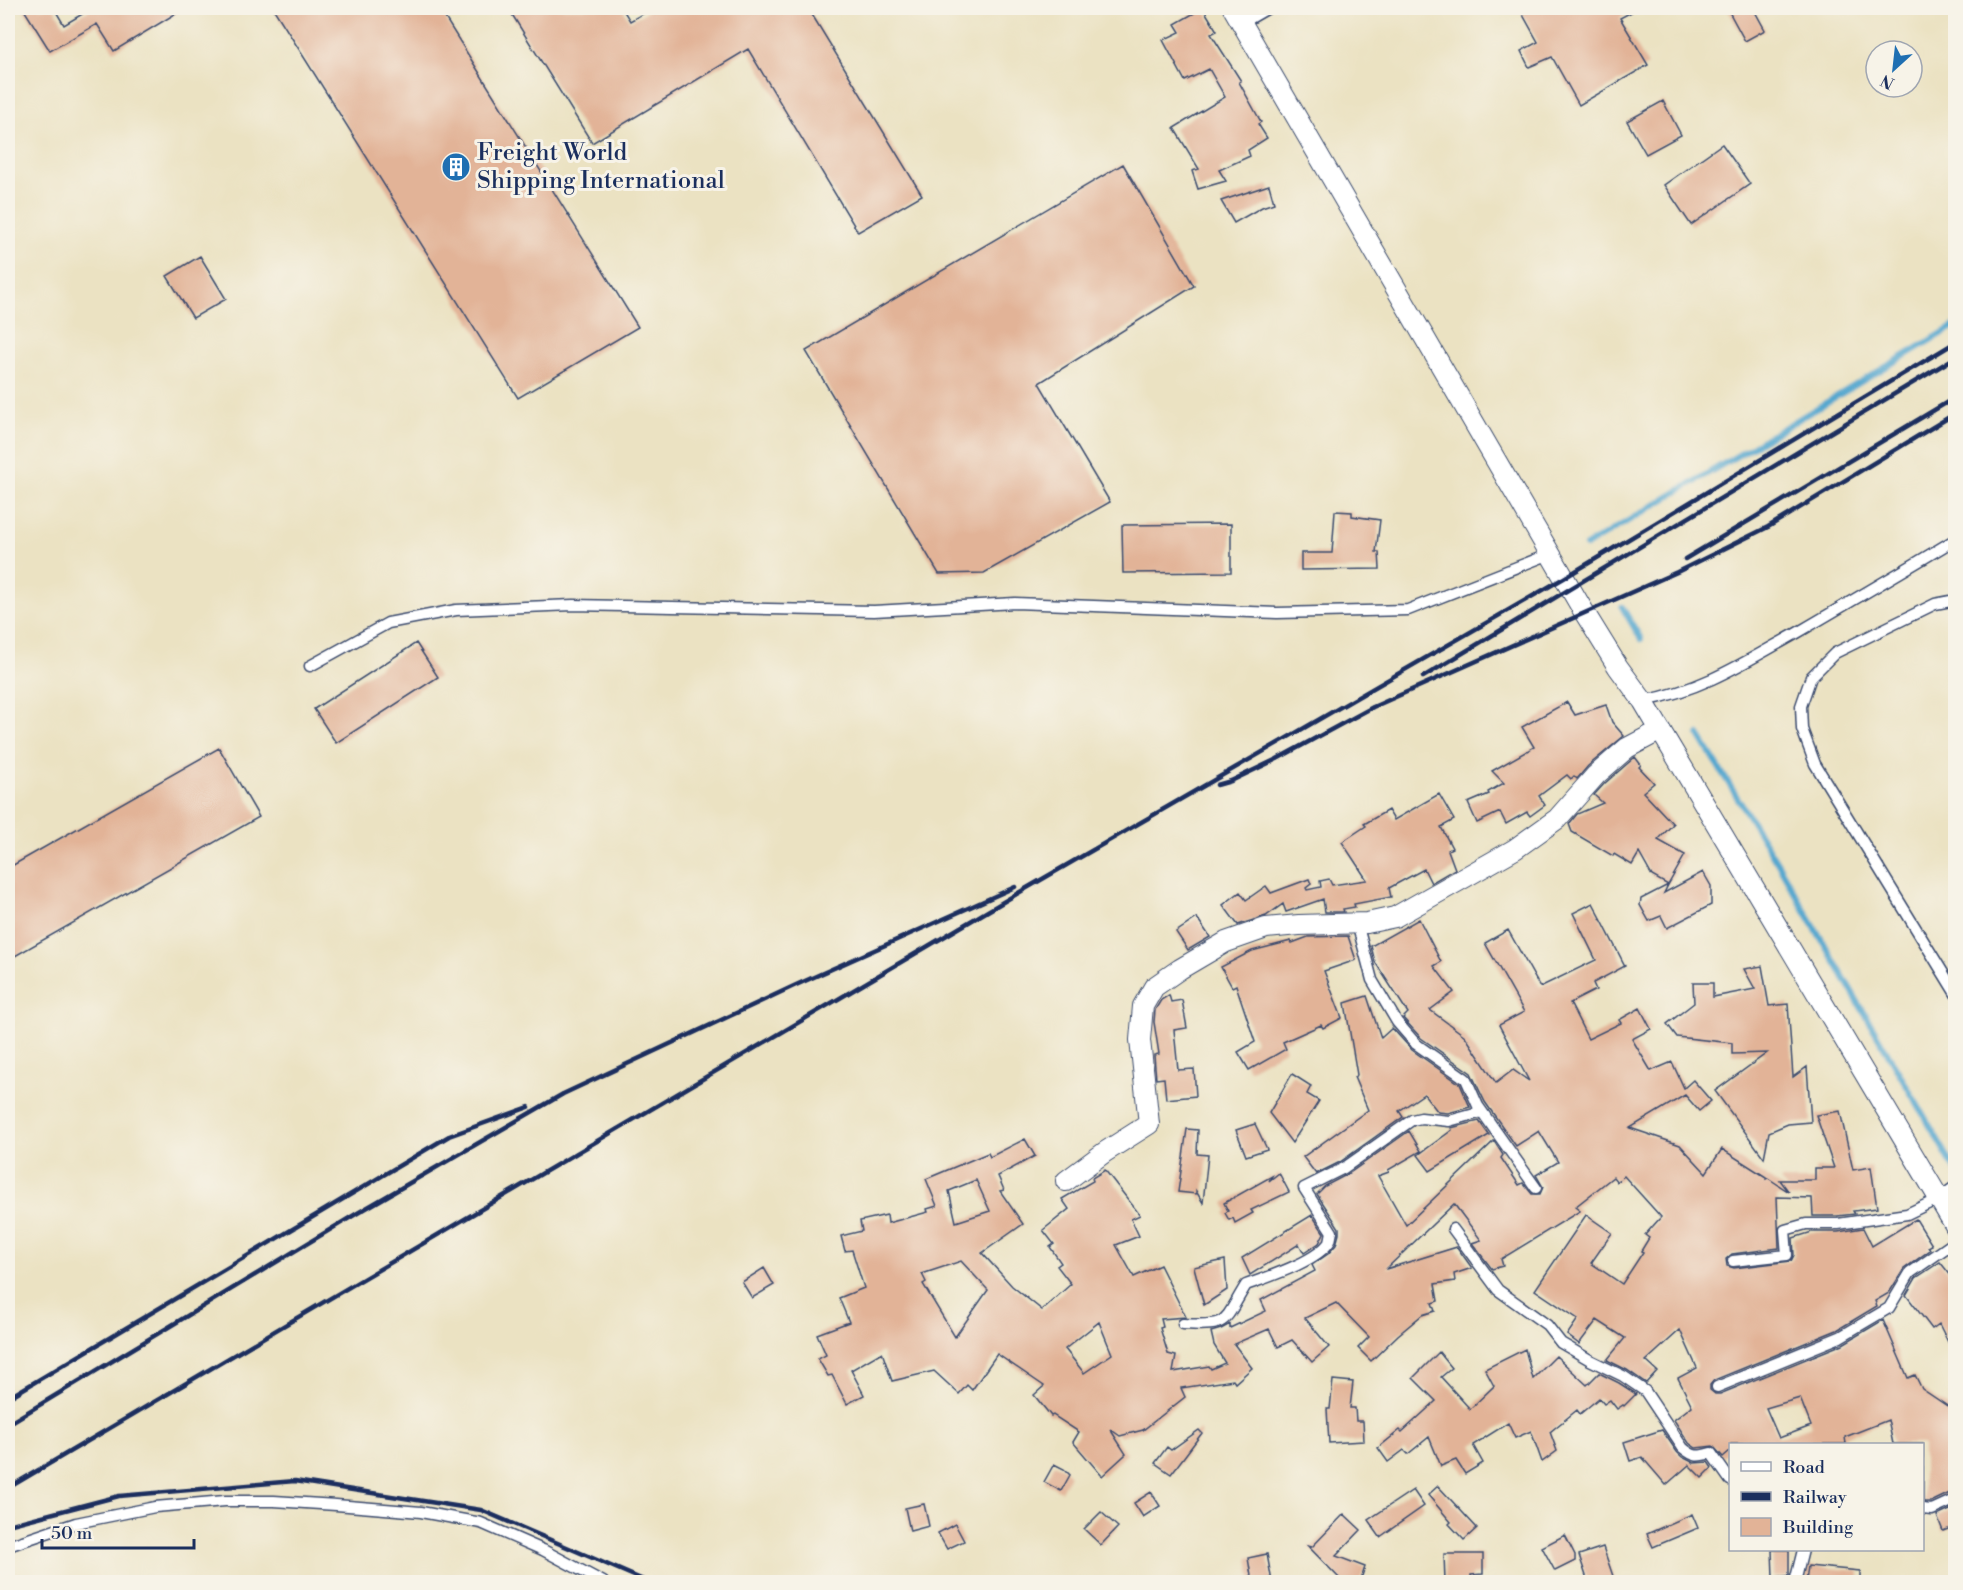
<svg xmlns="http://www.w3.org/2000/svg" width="1963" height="1590" font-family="'Libre Bodoni',serif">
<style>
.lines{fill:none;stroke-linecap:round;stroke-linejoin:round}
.stream{stroke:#54a7cf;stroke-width:6}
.building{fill:#e2b397;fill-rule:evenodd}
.service-casing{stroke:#3a4a6d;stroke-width:13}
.minor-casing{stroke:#3a4a6d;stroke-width:22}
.service{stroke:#fff;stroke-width:10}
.minor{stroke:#fff;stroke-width:20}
.rail{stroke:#1b2f5e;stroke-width:4.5}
.labels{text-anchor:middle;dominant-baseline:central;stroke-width:6;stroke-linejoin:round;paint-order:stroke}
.poi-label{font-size:24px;fill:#1b2f5e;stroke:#f7f3e8;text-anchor:start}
</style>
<rect width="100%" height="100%" fill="#f7f3e8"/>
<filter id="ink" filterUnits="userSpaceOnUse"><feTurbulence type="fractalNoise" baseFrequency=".0167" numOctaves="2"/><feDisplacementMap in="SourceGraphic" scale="12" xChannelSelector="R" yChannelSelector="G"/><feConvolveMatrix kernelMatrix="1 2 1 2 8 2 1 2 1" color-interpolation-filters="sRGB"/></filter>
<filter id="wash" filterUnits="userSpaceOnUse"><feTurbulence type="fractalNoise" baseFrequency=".008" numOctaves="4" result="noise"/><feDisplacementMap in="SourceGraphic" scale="24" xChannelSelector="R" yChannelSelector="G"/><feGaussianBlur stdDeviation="1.35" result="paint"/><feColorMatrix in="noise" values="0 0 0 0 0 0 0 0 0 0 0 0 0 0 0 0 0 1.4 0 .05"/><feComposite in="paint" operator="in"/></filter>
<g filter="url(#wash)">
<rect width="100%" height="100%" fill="#ebe2c2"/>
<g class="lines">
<path class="stream" d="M1586,546L1956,325
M1622,607L1641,639
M1699,735L1778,864L1956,1171"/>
</g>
<g id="blocks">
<path class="building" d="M23,8H54L64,25L89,10L87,8H185L114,51L97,24L50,51Z
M273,8H439L638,327L518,398Z
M508,8H622L630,21L653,8H808L922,195L858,232L748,49L592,143Z
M1203,8L1217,31L1211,34L1241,81L1239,82L1261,122L1258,124L1267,138L1248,150L1250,156L1219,170L1226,181L1198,189L1192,171L1199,169L1174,128L1225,97L1209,69L1185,81L1163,40L1180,32L1175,24Z
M1531,8H1639L1620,18L1648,65L1579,105L1552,57L1529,67L1521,51L1538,42L1522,13Z
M1727,8H1753L1765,30L1745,41Z
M1663,101L1681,135L1646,154L1627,121Z
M1722,144L1750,184L1691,225L1664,185Z
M1123,164L1194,286L1039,383L1110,502L984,573L939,574L806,351Z
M1269,185L1274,203L1262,207L1234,223L1221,201Z
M200,256L226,299L193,318L167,276Z
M1335,511L1352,512V516L1380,520L1376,552H1379L1380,569L1301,570V553H1332Z
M1231,524V572L1123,573L1122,525Z
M416,643L438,677L336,743L314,709Z
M1567,702L1575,715L1606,705L1612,722L1624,736L1588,766L1577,779L1574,776L1571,779L1567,775L1539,796L1545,805L1530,816L1527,812L1506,824L1500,812L1477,823L1468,803L1489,794L1488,792L1504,783L1492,771L1534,747L1522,727Z
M219,748L259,817L8,960V868Z
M1635,757L1641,765L1639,767L1654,783L1643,792L1673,824L1658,840L1685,855L1668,885L1652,876L1639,853L1632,865L1614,854L1613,856L1572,832L1569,824L1577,814L1603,803L1594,795L1604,784Z
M1439,794L1454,820L1441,827L1452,848L1448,850L1455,869L1431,883L1424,869L1389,888L1391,897L1354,904L1355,907L1343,909L1344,912H1325L1323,899L1286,912L1283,904L1266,916L1238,925L1223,905L1240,892L1246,900L1266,886L1271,893L1309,879L1311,884L1306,888L1307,890L1321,887L1320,881L1329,879L1332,885L1367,880L1342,842L1366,826L1364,824L1388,810L1394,820Z
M1703,872L1711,886V905L1667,928L1661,916L1649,921L1640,905L1641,899L1668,885L1664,893Z
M1593,903L1601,918L1600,920L1601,919L1625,966L1593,983L1596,990L1570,1003L1588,1039L1621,1023L1619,1020L1640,1008L1651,1029L1632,1039L1651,1071L1672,1062L1684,1088L1693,1080L1711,1101L1699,1111L1685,1095L1630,1128L1680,1145L1706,1173L1722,1149L1766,1177V1179L1768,1178L1789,1192L1780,1180H1815V1168H1834L1816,1115L1840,1111L1853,1170L1871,1167L1877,1208L1853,1211L1855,1214L1837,1216H1813L1812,1198L1777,1197L1779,1248L1732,1254L1726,1259L1727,1266L1734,1268L1791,1261L1794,1255L1793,1238L1812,1232H1838L1863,1228L1872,1246L1916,1219L1932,1245L1928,1247L1930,1250L1904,1269L1889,1293L1875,1301L1877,1306L1837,1330L1714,1380L1710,1385V1390L1715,1394H1720L1843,1344L1883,1320L1908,1378L1915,1375L1922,1389L1956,1412V1490L1931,1502H1923V1444H1893L1888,1420L1845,1437L1846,1444H1731V1450L1723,1457L1713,1446L1696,1448L1689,1443L1674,1420L1692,1406L1678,1378L1697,1368L1680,1330L1646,1361L1657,1371L1646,1383L1627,1370L1607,1360L1625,1338L1597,1320L1579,1344L1567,1335L1578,1319L1535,1290L1586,1215L1612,1233L1591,1263L1622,1284L1643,1252L1641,1251L1649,1238L1645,1235L1661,1217L1624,1176L1617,1182L1613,1177L1575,1207L1580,1211L1501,1259L1503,1266L1492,1269L1472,1243L1481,1240L1454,1204L1386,1269L1457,1247L1472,1268L1454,1274L1455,1281L1435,1284L1438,1301L1432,1303L1435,1311L1422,1315L1398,1335L1371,1361L1358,1348L1369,1337L1336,1303L1305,1318L1329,1347L1312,1362L1292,1340L1278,1347L1269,1329L1234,1344L1252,1368L1235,1383L1233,1380L1181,1388L1185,1397L1143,1430L1120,1436L1110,1429L1126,1454L1102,1476L1073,1442L1079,1432L1053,1415L1051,1416L1034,1395L1044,1386L997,1354L972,1390L967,1385L959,1394L934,1371L892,1381L882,1352L851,1370L864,1395L847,1404L832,1375L828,1376L818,1359L826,1355L817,1334L849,1322L839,1298L864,1288L852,1250L845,1251L841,1236L862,1231L860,1221L887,1215L888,1223L928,1212L927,1209L937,1206L926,1179L988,1153L990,1157L1025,1139L1035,1156L998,1176L1004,1190L1000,1191L1023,1224L982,1253L1012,1286L1042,1310L1071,1284L1057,1266L1061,1263L1050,1247L1054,1244L1043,1230L1069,1209L1062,1199L1093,1181L1092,1178L1105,1170L1140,1215L1131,1219L1139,1236L1116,1245L1134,1277L1160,1265L1186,1317L1161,1319L1163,1327L1160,1328L1168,1354L1176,1356L1173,1372L1209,1366L1211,1369L1225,1363L1214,1345L1211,1332L1221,1329L1230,1324V1328L1266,1311L1261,1300L1315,1271L1312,1265L1328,1254L1336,1245L1339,1234V1228L1317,1194L1325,1186L1348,1174L1409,1131L1421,1151L1388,1170L1389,1172L1378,1176L1406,1225L1494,1141L1503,1155L1501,1158L1519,1185L1523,1183L1532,1194H1540L1543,1187L1536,1175L1558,1162L1539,1131L1516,1146L1485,1102L1471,1073L1421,1038L1403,1018L1408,1013L1375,962L1371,946L1419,919L1441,962L1434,966L1454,992L1430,1010L1465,1036L1496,1083L1513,1070L1529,1081L1499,1025L1524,1012L1485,943L1508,930L1540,987L1596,960L1573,913ZM976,1180L990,1211L956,1222L949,1191ZM961,1261L988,1290L955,1337L923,1284L926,1282L922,1274ZM1099,1322L1112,1354L1084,1373L1065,1349ZM1800,1398L1811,1426L1779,1438L1766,1408Z
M1197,918L1210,937L1188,950L1176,932Z
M1348,936L1356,960L1324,971L1342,1018L1323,1028L1321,1025L1283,1042L1286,1049L1249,1070L1238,1052L1255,1042L1236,985L1232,987L1221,967L1252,951L1291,941L1292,943L1308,937Z
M1762,966L1769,1006L1788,1004L1793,1077L1807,1067L1811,1122L1788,1124L1769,1132L1764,1158L1715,1091L1767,1053L1732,1054V1043L1677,1037L1667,1024L1694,1003L1693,983H1713V997L1755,989L1744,969Z
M1169,995L1171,1002L1182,1000L1187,1028L1174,1030L1178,1070L1194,1069L1196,1096L1166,1099L1164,1078L1156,1079L1154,1055L1159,1054L1154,1022L1155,1010L1161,1000Z
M1367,996L1381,1038L1392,1028L1412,1050L1460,1084L1470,1107L1448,1113L1438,1112L1424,1094L1399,1111L1403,1117L1340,1162L1316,1174L1303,1157L1368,1110L1354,1077L1357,1075L1345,1003Z
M1292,1074L1311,1086L1307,1094L1319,1101L1292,1143L1269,1113Z
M1479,1121L1489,1135L1430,1171L1418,1155L1452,1130L1451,1128Z
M1255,1124L1267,1149L1246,1156L1236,1130Z
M1187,1129L1198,1130L1197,1154L1208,1155L1203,1203L1196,1191V1194L1178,1192Z
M1279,1173L1289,1192L1251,1210L1253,1213L1235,1223L1233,1218L1229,1220L1225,1213L1228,1211L1224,1203L1272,1176L1269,1181Z
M1312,1215L1324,1233L1319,1243L1304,1253L1299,1244L1250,1275L1242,1258Z
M1225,1260L1227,1290L1204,1305L1194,1267Z
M1940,1262L1956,1282V1358L1939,1324L1932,1329L1906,1295L1916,1278Z
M764,1268L774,1285L752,1298L742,1282Z
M1525,1349L1533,1379L1556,1356L1587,1385L1599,1373L1619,1383L1636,1394L1624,1406L1623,1405L1617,1409L1610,1400L1604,1404L1599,1398L1580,1414L1577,1410L1550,1432L1557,1451L1542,1462L1531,1431L1515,1438L1508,1423L1473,1445L1483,1463L1465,1474L1456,1460L1441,1466L1429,1437L1408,1454L1404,1450L1388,1462L1378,1448L1400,1430L1402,1432L1436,1401L1413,1378L1439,1352L1452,1368L1441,1377L1470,1409L1494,1386L1485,1369Z
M1333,1380L1353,1382L1350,1408H1355L1356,1421H1363L1364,1441L1329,1443L1327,1409H1330Z
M1199,1430L1202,1433L1171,1474L1155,1463L1167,1447L1171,1450Z
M1662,1430L1677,1452L1682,1457L1694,1463L1708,1462L1712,1468L1702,1478L1689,1465L1666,1485L1642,1457L1630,1461L1624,1442Z
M1054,1464L1064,1469L1070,1475L1061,1491L1044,1482Z
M1438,1486L1477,1528L1464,1540L1449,1524L1451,1522L1428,1495Z
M1413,1490L1424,1506L1380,1537L1368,1520Z
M1151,1492L1160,1506L1143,1517L1134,1503Z
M924,1504L929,1526L910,1531L905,1508Z
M1952,1509L1956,1517V1526L1943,1531L1937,1516Z
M1101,1512L1118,1527L1101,1545L1084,1529Z
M1344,1514L1361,1530L1336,1556L1365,1567L1360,1582H1343L1308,1546L1312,1547Z
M1692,1514L1698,1528L1653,1547L1647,1534Z
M955,1524L964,1541L947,1549L938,1533Z
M1565,1535L1575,1555V1561L1555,1571L1542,1547Z
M1603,1547L1614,1579L1606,1582H1588L1579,1555Z
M1772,1550H1789V1576L1773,1577Z
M1267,1554L1272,1582H1252L1248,1558Z
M1444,1554H1483V1574L1471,1575V1582H1445Z
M1808,1566L1860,1571V1582H1806Z"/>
</g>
</g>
<g filter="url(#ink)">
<use href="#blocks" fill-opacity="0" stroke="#3a4a6d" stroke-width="1.5"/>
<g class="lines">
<g class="service-casing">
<path id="service" d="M1242,23L1268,8
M1956,600L1935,604L1835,653L1811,677L1801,706L1802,729L1815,764L1956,994
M310,666L388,623L456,610L573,605L874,611L1015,603L1277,613L1408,610L1550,554
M1643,701C1703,690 1745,662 1797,633C1850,602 1903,571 1956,539
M1357,923L1372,980L1397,1022L1416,1044L1466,1079L1478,1106L1536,1188
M1453,1229L1498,1290L1547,1325L1561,1343L1590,1360L1623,1376L1645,1391L1683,1448C1694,1457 1697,1457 1711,1453L1730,1480
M1733,1261L1787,1255L1785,1230L1806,1224H1838L1907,1214L1938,1199L1956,1186
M1183,1324C1230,1327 1223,1322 1246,1285C1268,1277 1318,1261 1330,1241C1331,1238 1331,1235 1332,1232L1304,1188L1344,1168L1412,1120L1421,1118L1449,1121L1482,1112
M1717,1387L1840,1337L1889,1308L1910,1273L1956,1241
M1922,1509L1932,1510L1956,1499
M8,1546L76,1523L155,1507L225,1501H274L336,1505L421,1512L481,1523L543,1550L603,1582
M1795,1582L1803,1550"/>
</g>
<g class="minor-casing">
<path id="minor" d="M1233,8L1584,612L1618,667L1643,701L1956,1227
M1066,1181L1105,1152L1149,1124L1140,1040L1143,1006L1154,987L1180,969L1226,942L1266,928L1299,925L1367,923L1395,917L1515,849L1557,819L1596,775L1627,748L1659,731"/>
</g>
<use href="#service" class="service"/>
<use href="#minor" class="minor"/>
<path class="rail" d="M1685,559L1956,397
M1423,677L1956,357
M1217,785L1231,781L1277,759L1373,707L1677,572L1768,527L1956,413
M8,1398L449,1136L529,1107
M8,1424L356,1214L563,1094L796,985L1015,887
M8,1488L1020,892L1564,578L1956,342
M8,1525L119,1496L295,1481L481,1510L648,1582"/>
</g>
</g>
<defs>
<g id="building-disc" transform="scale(1.5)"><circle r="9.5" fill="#1f6fb2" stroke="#f7f3e8"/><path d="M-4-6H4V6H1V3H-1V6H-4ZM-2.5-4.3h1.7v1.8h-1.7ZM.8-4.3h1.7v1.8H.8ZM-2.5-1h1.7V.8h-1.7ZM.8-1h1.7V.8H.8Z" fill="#fff"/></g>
</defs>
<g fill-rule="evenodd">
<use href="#building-disc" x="456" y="167"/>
</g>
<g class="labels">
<g class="poi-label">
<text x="477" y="153">Freight World<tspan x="477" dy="28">Shipping International</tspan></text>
</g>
</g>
<rect width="1963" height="1590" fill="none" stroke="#f7f3e8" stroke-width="30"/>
<rect x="1729" y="1443" width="195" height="108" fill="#f7f3e8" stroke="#9fa5b1" stroke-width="1.5"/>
<rect x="1741" y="1462" width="30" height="9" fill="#ffffff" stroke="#9fa5b1" stroke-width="1.5"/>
<text x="1783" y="1473" font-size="18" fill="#1b2f5e">Road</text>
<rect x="1741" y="1492" width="30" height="9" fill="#1b2f5e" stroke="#9fa5b1" stroke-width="1.5"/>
<text x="1783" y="1503" font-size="18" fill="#1b2f5e">Railway</text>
<rect x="1741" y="1518" width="30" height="18" fill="#e2b397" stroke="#9fa5b1" stroke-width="1.5"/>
<text x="1783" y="1533" font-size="18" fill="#1b2f5e">Building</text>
<g transform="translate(1894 69) rotate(207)"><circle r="28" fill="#f7f3e8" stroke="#9fa5b1" stroke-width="1.5"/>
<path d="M0-4.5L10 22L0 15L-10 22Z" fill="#1f6fb2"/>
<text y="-9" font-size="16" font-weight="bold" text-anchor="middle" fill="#1b2f5e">N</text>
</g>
<path d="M42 1539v9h152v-9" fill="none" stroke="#1b2f5e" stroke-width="3"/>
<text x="51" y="1539" font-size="18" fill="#1b2f5e" stroke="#f7f3e8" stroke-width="4.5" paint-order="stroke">50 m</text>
</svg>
